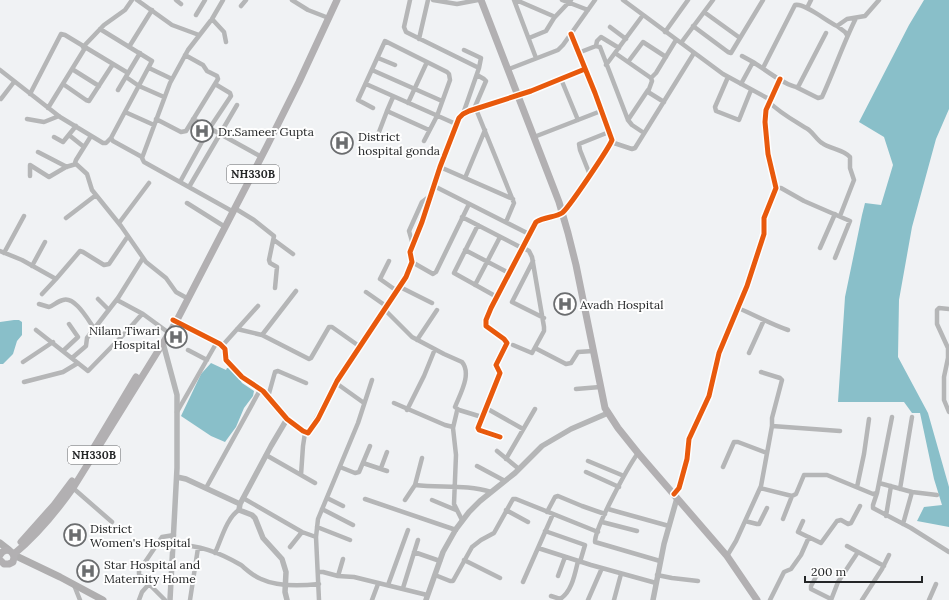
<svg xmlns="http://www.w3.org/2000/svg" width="949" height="600" font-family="Lora,serif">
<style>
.water{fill:#89bfc9}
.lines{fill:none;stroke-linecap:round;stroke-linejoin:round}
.minor{stroke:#b5b6b7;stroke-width:4.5}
.tertiary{stroke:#b5b6b7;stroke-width:5.5}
.primary{stroke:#afaeaf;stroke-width:7}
.trunk{stroke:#b2b0b2;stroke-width:7}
.cycleway-casing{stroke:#fefefe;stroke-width:8}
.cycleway{stroke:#e8590c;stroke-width:5}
.labels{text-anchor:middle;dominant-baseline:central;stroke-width:4;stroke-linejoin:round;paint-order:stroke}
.shield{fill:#fefefe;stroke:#656768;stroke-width:1}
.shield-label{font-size:11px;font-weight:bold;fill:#242627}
.poi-label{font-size:12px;fill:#242627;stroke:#fefefe;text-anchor:start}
</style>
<rect width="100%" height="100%" fill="#f0f2f4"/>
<path class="water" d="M924,0H949V109L936,139L912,227L899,300L898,357L928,413L949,487V527L917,521L924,507L942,505L934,479L920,413H912L904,402H838L845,297L862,215L865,203L881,205L893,165L884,137L859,122L909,25Z
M14,320H19L22,322V335L17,341L13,354L3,364H0V322Z
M211,363L226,370L227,368H232L242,383L254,391L253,396L244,408L236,427L225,442L211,436L181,416L201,374Z"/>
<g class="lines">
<path class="minor" d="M137,0L172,25L199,35
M176,0L181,4
M223,0L212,19L188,50L170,83L142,158L144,162L230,210
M292,0L308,10L326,17
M410,0L404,27L406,32L479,68L463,114
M433,0L457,4L478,0
M514,0L536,58
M516,0L553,16L554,18L546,31L529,38
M562,0L588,10
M623,0L723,74L769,99
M241,6L246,0
M807,8L811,0
M704,12L740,38
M196,15L205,0
M554,18L571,0
M212,19L224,32L226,42
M693,26L728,52L731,53L763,0
M837,26L845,32L847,35
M610,27L626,39
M100,29L152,61L111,138L113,141L142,157
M665,32L688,0
M419,39L428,0
M681,43L713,0
M596,46L597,41L601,37L619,48
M83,47L104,25L125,10L132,0
M129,47L152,10
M464,50L481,58L479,68
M578,53L596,46L600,47L628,120L632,125L644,133
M615,53L651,78L652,81L648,92L664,102
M742,56L753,62
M378,58L395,65
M628,62L643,42L666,57
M606,65L643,15
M149,68L172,79
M763,68L795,5C805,3 826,21 837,26L847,19L865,16L879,0
M72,69L99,86
M509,69L558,50L563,45L595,0
M0,70L60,117L103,143H106L111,138
M372,70L442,101
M126,77L139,86L164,97
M728,77L715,107L716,111L739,120L751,90
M651,78L656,73L676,40
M561,79L578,120
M63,84L86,100L89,101L113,64
M366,84L456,124
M741,84L753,62C763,68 788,88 798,87L826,33
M796,87L818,98L822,97C834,71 843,44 856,18
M118,90L140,53
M30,94L61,34L65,35L128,73
M518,95L531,91L585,69
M393,97L387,111L429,130
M1,99L14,82
M769,102C781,114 795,121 809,130C814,134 817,140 822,143C830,149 843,149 850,157V168L854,180L840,216
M408,103L427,62
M48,108L85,48
M373,108L358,100L385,41L447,72L449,74L450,80L437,116L424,141
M474,109L486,81L484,79L477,75
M476,109L514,203L506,222
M125,112L154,125
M27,119L44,122L59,116
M156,119L181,132L186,131L218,79L217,76L207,71L203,65L185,55
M193,119L258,155
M628,120L648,90
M379,132L387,111
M69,135L84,147
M91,136L76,160L75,163L87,174L92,190L121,226L146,262L166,278L176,292L185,297
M54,137L63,142L76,126
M534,137L601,111
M611,142L632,149L635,148L694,53
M38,152L67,167
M440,167L513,199
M590,175L580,150L579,144L609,132
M30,176V165L49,177L66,167L76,164
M465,178L485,130
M180,182L209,129L231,96L230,93L215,84
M434,186L529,234
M189,187L237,105
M776,188H781L804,201L850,221L835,258
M187,203L222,225
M236,209L254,220L274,236L269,260L270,263L277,267L275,288
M462,217L522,248
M66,218L96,195
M119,223L149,183
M478,225L454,273L497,297
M274,240L293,254
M413,245L409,231L422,202L430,196
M820,248L835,214
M465,250L509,273
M0,251L22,260L56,279L80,251L83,252L104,265L109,264L128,236
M4,253L24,216
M389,261L380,279L397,291
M533,261L512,302L544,318
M412,262L433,274L436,272L469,204
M32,266L45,242
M475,285L500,237
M400,287L432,303
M366,292L386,306
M42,294L56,279
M98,299L109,310
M117,300L143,314L169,333
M39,304L49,307C54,305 58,301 63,300C75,296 88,320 94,328
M738,308C755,315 770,324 788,330
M384,309L412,337L444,354L462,362C472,374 460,394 455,407L459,410
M949,309L939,308L937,310V324L948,348V358L944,377V400L949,412
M173,320L220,344L225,349L226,360L242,377L263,391L287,419
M237,329L262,335L309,359L311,358L329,327H332L359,346
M36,330L88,371L127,331L142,314
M262,335L296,291
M417,340L437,310
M513,345L532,353L544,331V327L532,257L529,251L522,247
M222,346L258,306
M535,348L566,364L571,363L578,352L593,351
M188,350L207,360
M63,351L78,337L69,324
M749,353L764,320
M72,358L86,346L87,338L118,298L143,258
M23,362L53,342
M761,372L780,378L782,380L772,418V426
M24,382L63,372L78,363
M336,383L364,403
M576,389L600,387
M268,397L275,372L278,371L306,383
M394,403L445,425L453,427
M486,408L523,429
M407,410L424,376L435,349
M177,412L217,342
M500,437L479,430L478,428L500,373L496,365L507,343L504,339L486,326V320L491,308L536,222C544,217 556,217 562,213C568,209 609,148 612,140L595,93L571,34
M497,451L519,469
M638,453C628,467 595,527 595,542L660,561
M266,455L315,483
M506,459L535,409
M588,461L624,476
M363,463L387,471
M477,466L505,481
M340,467L355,473L359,472L370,446
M723,467L734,442H738L767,453
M381,468L387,452
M586,472L619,487
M301,475L303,446L305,433
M879,483L912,492L937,495
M415,485C441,488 467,484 491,492
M857,487L864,454L869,419
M73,488L112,522
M206,488L260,390
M760,488L792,496L796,494L804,475H827L873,494L877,493L892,417
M900,489L912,417
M877,493L873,505V508L911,528L949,552
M674,494L679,488L681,481L687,459L689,439L709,396L719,353L747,286L764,234V218L776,188L768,154L765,122L766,110L780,79
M243,498L302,532L316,537
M327,498L343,506
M365,499L456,530
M405,500L415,485L422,458
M432,500L456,510
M322,509L353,525
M608,509L669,526
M506,510L528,522
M547,512L555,497L558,496L582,506L605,514
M886,516L891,486
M783,519L792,496
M462,520L454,504L456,455L453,428L457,411L459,410L482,417
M745,521L757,524H759L767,508
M803,521L798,532L821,543L837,521L841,520L848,524L851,523L860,506
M602,522L637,531
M903,524L912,492
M317,527L350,540
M545,531L585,545L580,562
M173,545C196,544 221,553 241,565C247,570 253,576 261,579C278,587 301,586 319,584
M847,546L884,566
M290,547L302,532
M538,548L591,565L656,583
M414,552L440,561
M215,553C221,540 227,517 239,510
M727,556L736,541L761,486L772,426L840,431
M464,560L500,578
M318,572H323L338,576L354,577L427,595
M435,575L450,581H453L472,547L481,540L494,533L513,499H516L598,532
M657,575L672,578L698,581
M817,575L811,586V589L831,599
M338,576L343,559
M558,576L565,557
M523,582L553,514
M74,585L80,600
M388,585L408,530
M403,588L418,540
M551,596L560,599C572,592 575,573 578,561
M139,600L142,592L149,584
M165,600L139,574V571L162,537L174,535
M190,600L198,548
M319,600L316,537L318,519L358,423L372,380
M372,600L378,584
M588,600L602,568
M614,600L621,574
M770,600L784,572L791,569L801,555L809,537
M831,600L838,582L858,552
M862,600L882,569L889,555
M929,600L936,584"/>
<path class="tertiary" d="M163,343L177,395V468L170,600
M177,477L186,479L240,504
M287,600L285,592L286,572L282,559L263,538L255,518L252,515L239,510L240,504L271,446L287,419L305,433H308L310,431L337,381L406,277L412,262L410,252L459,118L463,114L469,111L518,95
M426,600L443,552L456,529L469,512L480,501L515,473L542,446L571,429L608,413
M653,600L664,544L677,498"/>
<path class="primary" d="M0,543L9,550
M14,555L60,577L103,600"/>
<path class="trunk" d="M481,0L559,202L568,233L576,265L605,408L618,428L638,453L727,556L757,600
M93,449L136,377
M21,542L54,505L72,481
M14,554C36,536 56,512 73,488L176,322L267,146L299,82L337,0
M0,555C4,548 12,549 14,557L13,562L9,564H4L0,560"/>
<g class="cycleway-casing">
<path id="cycleway" d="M173,320L220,344L225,349L226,360L242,377L263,391L287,419L303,431L308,433L318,419L337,381L406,277L412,262L410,252L422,222L440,167L459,118L463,114L469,111L531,91L585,69
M500,437L479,430L478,428L500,373L496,365L507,343L504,339L486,326V320L491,308L536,222C544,217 556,217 562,213C568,209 609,148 612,140L595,93L571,34
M674,494L679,488L681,481L687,459L689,439L709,396L719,353L747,286L764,234V218L776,188L768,154L765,122L766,110L780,79"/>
</g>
<use href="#cycleway" class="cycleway"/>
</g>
<defs>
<g id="hospital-ring" transform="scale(1.15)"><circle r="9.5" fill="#fefefe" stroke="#6b6d6f" stroke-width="1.5"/><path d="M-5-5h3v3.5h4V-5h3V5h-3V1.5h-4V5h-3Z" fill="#6b6d6f"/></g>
</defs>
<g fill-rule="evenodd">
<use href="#hospital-ring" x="202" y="131"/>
<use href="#hospital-ring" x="342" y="143"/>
<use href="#hospital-ring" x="565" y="304"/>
<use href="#hospital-ring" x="176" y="337"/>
<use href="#hospital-ring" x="75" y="535"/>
<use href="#hospital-ring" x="88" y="571"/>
</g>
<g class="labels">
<g class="shield">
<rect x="227" y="165" width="52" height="18" rx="3"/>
<rect x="68" y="446" width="52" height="18" rx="3"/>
</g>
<g class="shield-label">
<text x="253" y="174">NH330B</text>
<text x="94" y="455">NH330B</text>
</g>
<g class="poi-label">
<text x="218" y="131">Dr.Sameer Gupta</text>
<text x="358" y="136">District<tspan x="358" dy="14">hospital gonda</tspan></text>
<text x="580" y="304">Avadh Hospital</text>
<text x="160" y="330" text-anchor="end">Nilam Tiwari<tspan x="160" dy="14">Hospital</tspan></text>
<text x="90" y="528">District<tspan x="90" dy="14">Women's Hospital</tspan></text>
<text x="104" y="564">Star Hospital and<tspan x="104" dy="14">Maternity Home</tspan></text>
</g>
</g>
<path d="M805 576v6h117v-6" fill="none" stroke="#242627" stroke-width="2"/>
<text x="811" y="576" font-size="12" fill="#242627" stroke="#fefefe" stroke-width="3" paint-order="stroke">200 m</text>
</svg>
